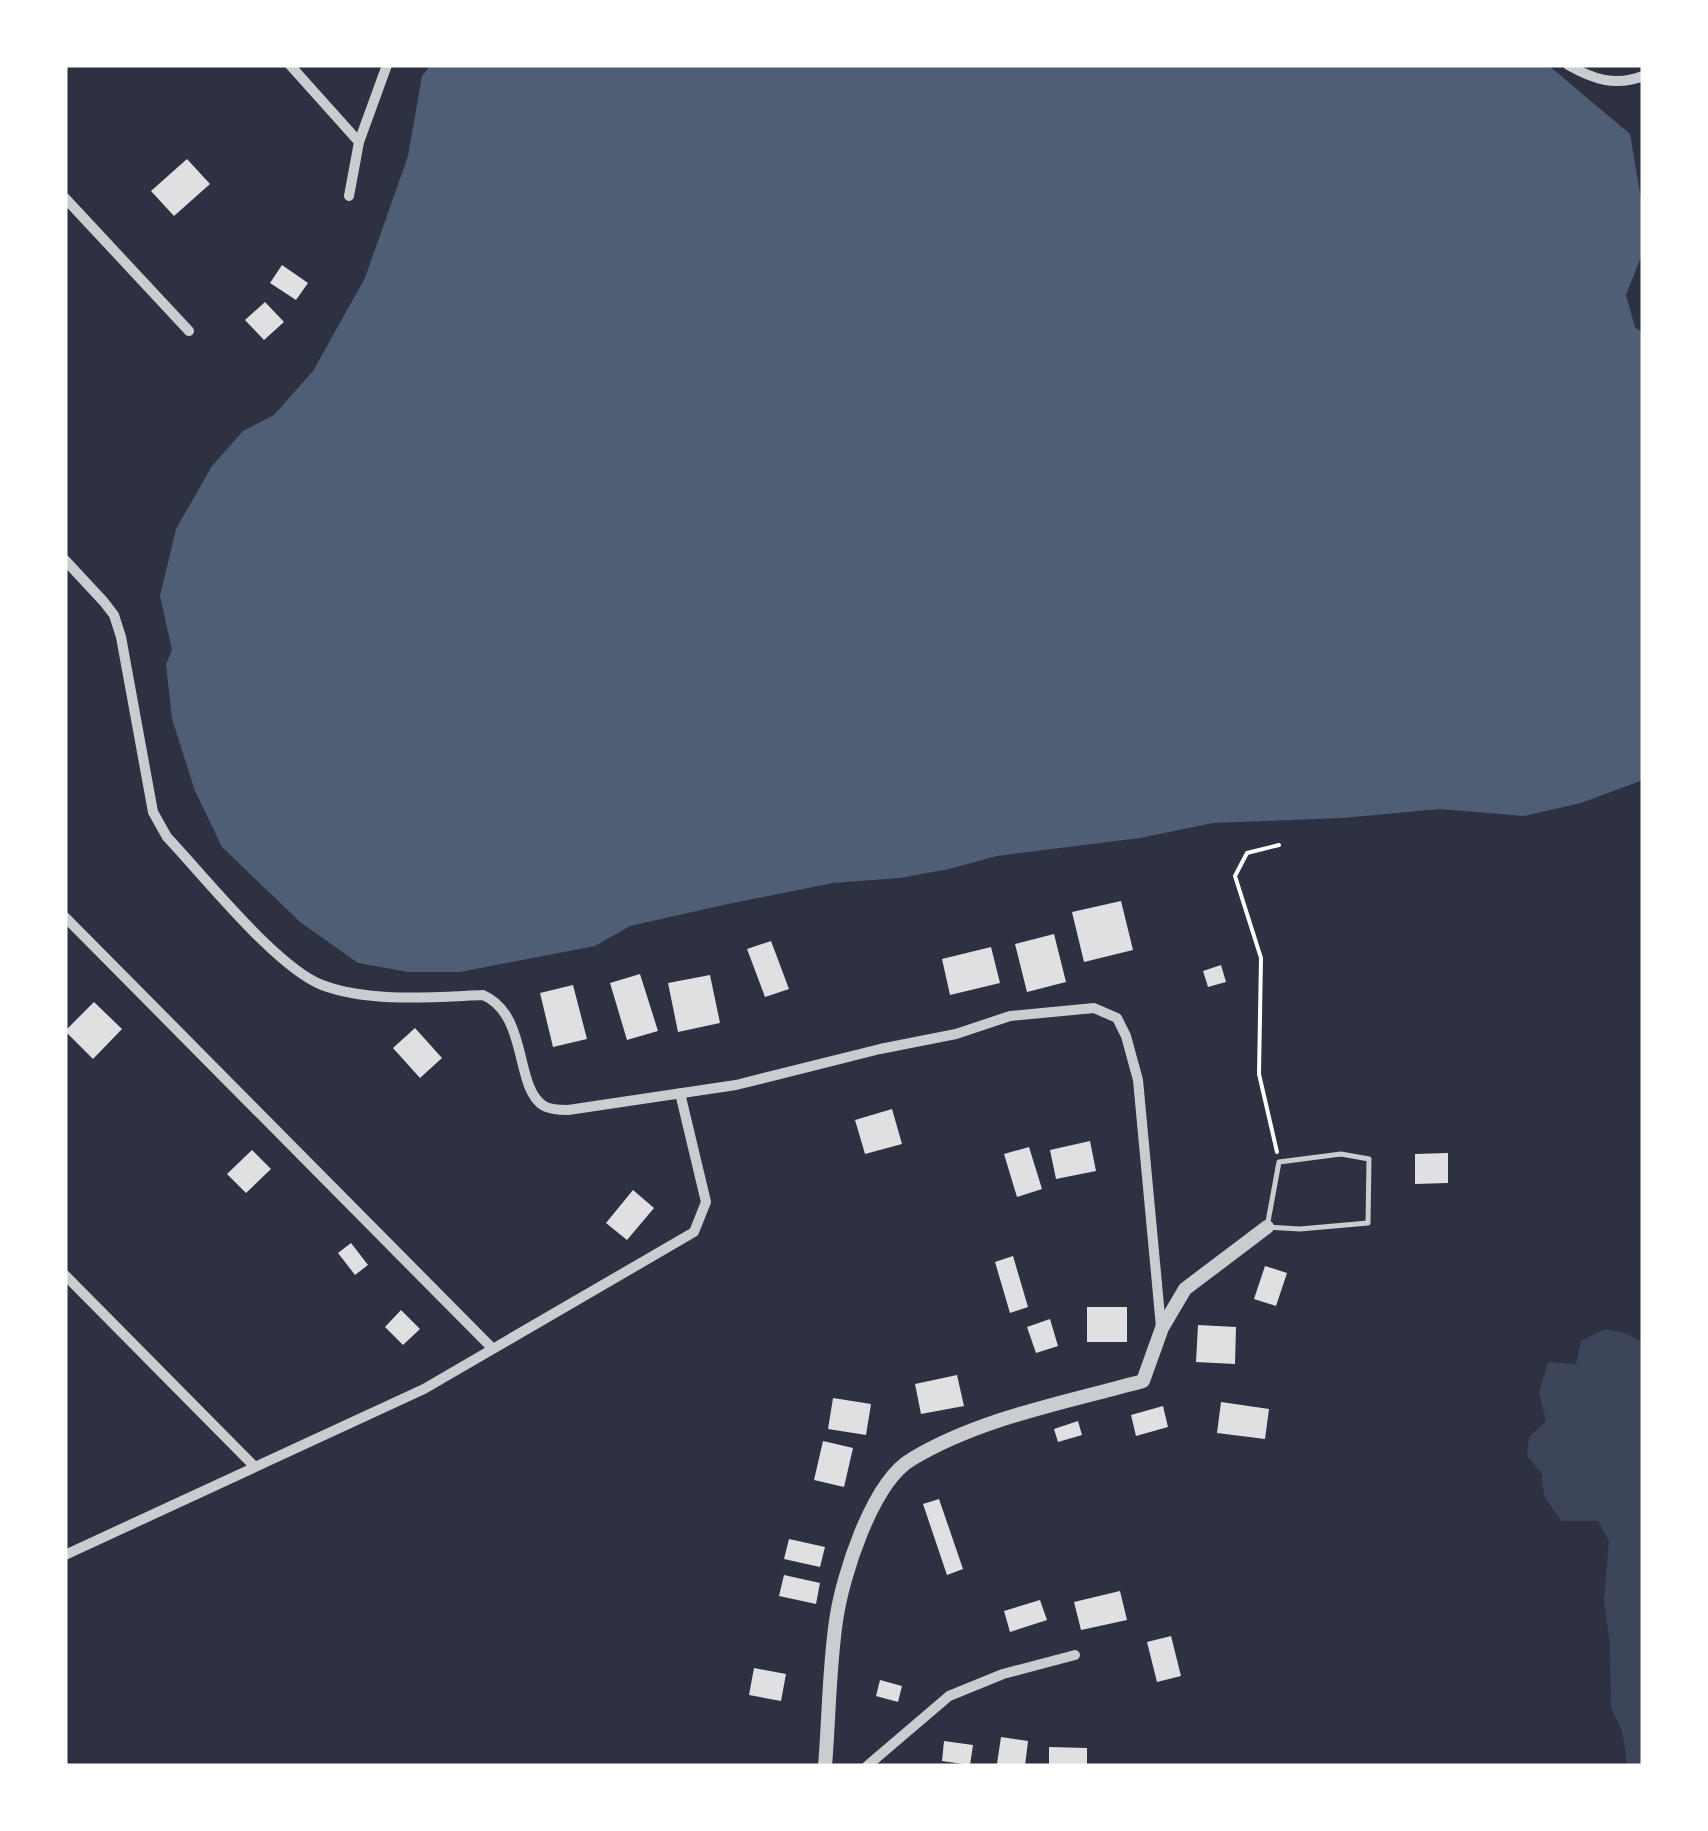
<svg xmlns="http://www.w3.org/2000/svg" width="1708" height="1831" font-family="'Roboto Condensed',sans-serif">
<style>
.green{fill:#3c4559}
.water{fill:#4f5d75}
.building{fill:#e0e0e3}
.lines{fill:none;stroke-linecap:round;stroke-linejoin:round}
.path{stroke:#fff;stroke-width:4}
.service{stroke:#caccd0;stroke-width:5}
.minor{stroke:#caccd0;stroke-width:10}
.tertiary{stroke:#caccd0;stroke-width:14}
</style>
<rect width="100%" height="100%" fill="#2d3142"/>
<path class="green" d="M1605,1329L1628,1334L1643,1343V1766H1629L1627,1762L1622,1731L1611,1708L1610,1647L1604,1599L1609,1541L1598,1521H1561L1544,1496L1542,1474L1527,1456L1529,1437L1546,1421L1539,1393L1548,1362L1576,1364L1581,1341Z"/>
<path class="water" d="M431,65H1548L1630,134L1643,210V252L1626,295L1635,327L1643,333V780L1581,803L1524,816L1440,809L1343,818L1213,823L1140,838L997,856L949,869L900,878L833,883L728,904L630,926L595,946L460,972H408L358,963L300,922L222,847L195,791L172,719L166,664L172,650L160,596L176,529L212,466L243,431L274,415L313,371L365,278L408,156L422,76Z"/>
<path class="building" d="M187,159L210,184L174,216L151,191Z
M282,265L308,283L296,300L270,283Z
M265,302L284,322L264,340L245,320Z
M1121,901L1133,950L1084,962L1072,912Z
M1054,934L1066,982L1027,992L1015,944Z
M771,941L789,989L765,997L747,949Z
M991,947L1000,983L950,995L942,959Z
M1221,965L1226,982L1208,987L1203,971Z
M640,974L658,1031L627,1040L610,983Z
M710,975L720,1023L678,1032L668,983Z
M573,985L587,1039L553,1047L540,993Z
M94,1002L122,1029L93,1059L65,1031Z
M415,1028L442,1058L420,1078L393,1048Z
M892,1109L902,1144L865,1154L855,1120Z
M1090,1141L1096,1171L1056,1179L1050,1150Z
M1029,1147L1042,1189L1017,1197L1004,1154Z
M252,1150L271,1169L246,1193L227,1174Z
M1448,1153V1183L1415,1184V1154Z
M633,1190L654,1208L627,1240L606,1223Z
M351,1243L368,1265L355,1275L338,1253Z
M1013,1256L1028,1307L1010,1313L995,1262Z
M1265,1266L1287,1273L1276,1306L1254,1299Z
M1087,1307H1127V1342H1087Z
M401,1310L420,1329L403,1345L385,1327Z
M1050,1319L1058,1346L1036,1353L1027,1327Z
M1198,1325L1236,1327L1235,1364L1196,1362Z
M957,1375L964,1406L921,1414L915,1384Z
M833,1398L871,1404L866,1435L828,1429Z
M1221,1402L1269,1409L1265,1439L1217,1433Z
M1163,1406L1168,1427L1136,1436L1131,1415Z
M1078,1421L1082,1435L1058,1442L1054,1429Z
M823,1441L853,1448L844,1487L814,1480Z
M939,1499L963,1569L947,1575L923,1504Z
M789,1539L825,1547L820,1567L784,1559Z
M784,1575L820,1583L816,1604L779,1596Z
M1120,1591L1127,1620L1081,1630L1074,1602Z
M1040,1600L1047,1620L1010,1632L1004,1611Z
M1171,1636L1181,1676L1157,1682L1147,1642Z
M754,1668L786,1674L781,1701L749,1695Z
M880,1680L902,1686L898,1702L876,1696Z
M1001,1737L1028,1741L1025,1766L997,1764Z
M944,1741L973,1745L970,1765L942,1761Z
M1049,1747L1087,1748V1766H1049Z"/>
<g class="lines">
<path class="path" d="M1277,1152L1259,1074L1261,958L1235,876L1247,853L1279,845"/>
<path class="service" d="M1341,1154L1369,1159L1368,1223L1300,1229L1267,1227L1279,1162Z"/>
<path class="minor" d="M290,65L359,142L349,196
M1568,65C1593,79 1615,87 1643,76
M359,142L387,65
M65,198L189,331
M65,560L104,602L114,615L121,637L153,812L167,837C204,876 276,967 322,985C370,1003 433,997 483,995C529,1015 514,1088 544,1106C551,1110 561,1110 568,1110L736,1085L880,1049L956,1034L1010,1016L1094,1008L1117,1018L1126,1036L1138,1080L1161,1327
M65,917L493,1349
M65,1275L255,1467
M65,1555L424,1389L694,1232L706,1202L680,1093
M867,1766L949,1696L1003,1674L1075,1655"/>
<path class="tertiary" d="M825,1766C829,1718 829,1669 836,1621C842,1577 872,1482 912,1459C980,1418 1067,1402 1143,1381L1162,1328L1185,1289L1267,1227"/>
</g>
<rect width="1708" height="1831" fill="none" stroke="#ffffff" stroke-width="135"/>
</svg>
